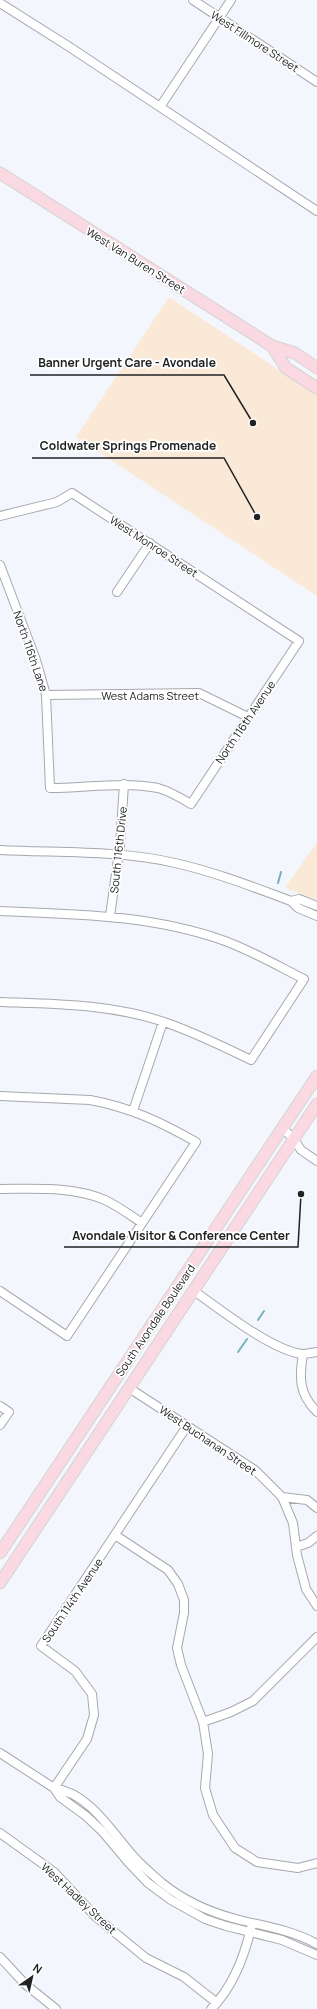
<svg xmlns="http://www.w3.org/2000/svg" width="317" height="2009" font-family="Manrope,sans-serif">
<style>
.commercial{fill:#fbe9d8}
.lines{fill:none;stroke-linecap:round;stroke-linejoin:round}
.stream{stroke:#7ab1b8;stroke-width:2}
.minor-casing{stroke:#a6a8af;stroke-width:10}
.major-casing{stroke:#d3d3d3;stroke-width:13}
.minor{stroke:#fff;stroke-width:8}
.major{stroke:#fbd9e2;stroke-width:11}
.labels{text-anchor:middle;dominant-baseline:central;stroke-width:3.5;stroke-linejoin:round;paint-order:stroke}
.street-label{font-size:11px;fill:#212224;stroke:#fff}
.leader{fill:none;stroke:#212224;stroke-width:1.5}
.callout-dot{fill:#212224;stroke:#fff;stroke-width:1.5}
.callout-label{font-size:12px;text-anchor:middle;font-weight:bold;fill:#212224;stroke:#fff;stroke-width:3.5;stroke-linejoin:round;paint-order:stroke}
</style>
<rect width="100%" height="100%" fill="#f4f6fd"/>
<path class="commercial" d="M169,297L317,395V596L76,437Z
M317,842V900L285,888Z"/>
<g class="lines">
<path class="stream" d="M278,883L281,872
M258,1320L264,1311
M238,1352L247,1339"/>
<g class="minor-casing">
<path id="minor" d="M193,0L317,82
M0,3L68,46L317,211
M160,107L231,0
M0,516L57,502L72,493L299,641L191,804C181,798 169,791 158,788C122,781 86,788 50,788L46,695L36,660L0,565
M117,592L150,543
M46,695L199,693L248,717
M0,850C58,853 119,850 175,863C215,872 253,887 291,901L298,908L317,916
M291,901L299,899L317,906
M0,911C75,914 153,915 225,941C252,951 278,966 304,979L251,1060C222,1046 194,1032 164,1022C111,1004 55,1004 0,1002
M110,916L120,845L124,784
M0,1096L90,1100C129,1107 161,1122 196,1142L67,1336L0,1291
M133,1111L163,1022
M282,1128L293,1138L301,1150L317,1161
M0,1189C34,1189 72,1186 105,1200C118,1206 130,1215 142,1223
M194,1291C220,1309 271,1350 302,1354C307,1354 312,1353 317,1352
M303,1354C299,1378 299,1394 317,1412
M129,1388L255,1470L282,1497L293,1523L297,1555L306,1589L317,1606
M0,1406L9,1412L0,1425
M282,1497L307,1500L317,1508
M115,1535L168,1570L178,1584L184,1600V1613L177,1648L181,1665L203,1722L208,1754L205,1788L213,1815L235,1848L257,1862L298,1868L317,1863
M296,1547L308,1543L317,1536
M203,1722L231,1712L253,1701L317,1637
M0,1753L54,1788L60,1797L86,1816L102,1831L128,1862L148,1883L171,1900L205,1919L226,1926L282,1940L317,1955
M54,1788L87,1739L94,1715L92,1694L75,1671L41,1646L187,1426
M54,1788C91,1794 112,1833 135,1858C143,1867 153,1875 162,1883C183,1900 209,1912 236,1919C263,1926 292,1930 317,1944
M0,1833L54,1872L96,1917L146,1958L184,1977L217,2003
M0,1957L25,1984L56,2009
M211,2009C233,1987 244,1958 251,1928"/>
</g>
<g class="major-casing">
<path id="major" d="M0,173L272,346L295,353L317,368
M272,346L286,368L317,388
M0,1553L317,1076
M0,1583L317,1104"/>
</g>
<use href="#minor" class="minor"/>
<use href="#major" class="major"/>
</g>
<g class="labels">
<g class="street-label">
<text transform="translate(255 41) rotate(33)">West Fillmore Street</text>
<text transform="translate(136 260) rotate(32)">West Van Buren Street</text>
<text transform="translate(154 546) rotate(33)">West Monroe Street</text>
<text transform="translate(31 651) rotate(71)">North 116th Lane</text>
<text x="150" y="695">West Adams Street</text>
<text transform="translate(245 722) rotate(-56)">North 116th Avenue</text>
<text transform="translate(118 850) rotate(-84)">South 116th Drive</text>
<text transform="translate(155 1320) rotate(-56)">South Avondale Boulevard</text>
<text transform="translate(208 1440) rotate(34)">West Buchanan Street</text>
<text transform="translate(72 1600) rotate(-56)">South 114th Avenue</text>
<text transform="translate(79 1898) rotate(43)">West Hadley Street</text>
</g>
</g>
<path class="leader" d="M253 423L224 375H30M257 517L224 458H32M301 1194L298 1247H64"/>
<g class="callout-dot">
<circle cx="253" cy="423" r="4"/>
<circle cx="257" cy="517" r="4"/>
<circle cx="301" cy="1194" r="4"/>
</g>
<g class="callout-label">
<text x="127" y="367">Banner Urgent Care - Avondale</text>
<text x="128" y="450">Coldwater Springs Promenade</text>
<text x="181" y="1240">Avondale Visitor &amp; Conference Center</text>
</g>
<g transform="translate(32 1977) rotate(34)" stroke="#ffffff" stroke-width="3" paint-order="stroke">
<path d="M0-3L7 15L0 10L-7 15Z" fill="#212224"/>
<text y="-6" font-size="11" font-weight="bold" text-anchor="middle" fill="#212224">N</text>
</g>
</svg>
